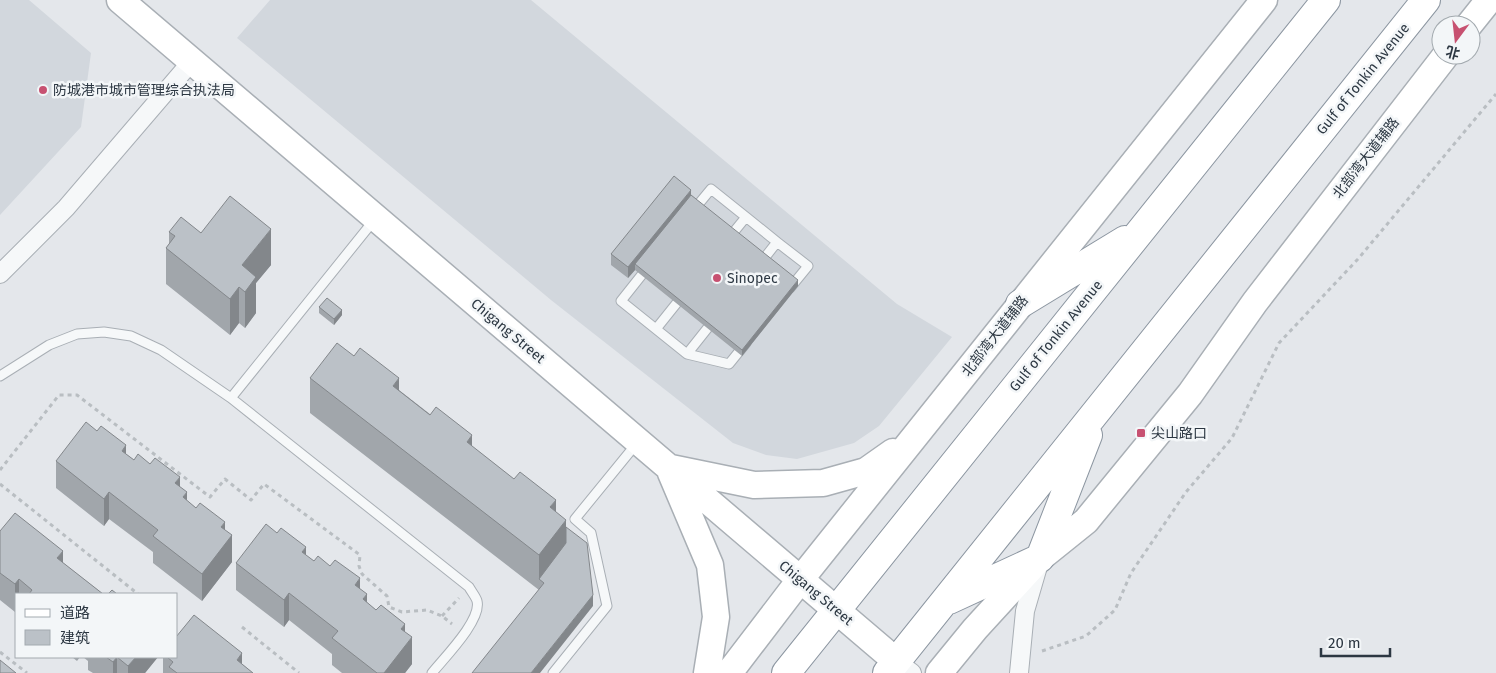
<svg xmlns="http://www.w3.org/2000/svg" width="1496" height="673" font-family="'Fira Sans','Noto Sans SC',sans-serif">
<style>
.built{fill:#d2d7dd}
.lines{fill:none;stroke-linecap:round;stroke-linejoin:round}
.lane-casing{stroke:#a9afb5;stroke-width:11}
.street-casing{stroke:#a9afb5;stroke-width:20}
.secondary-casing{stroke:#a9afb5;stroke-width:29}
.highway-casing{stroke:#8c96a1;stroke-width:30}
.path{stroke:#b9bec2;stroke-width:3;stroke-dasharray:4 4;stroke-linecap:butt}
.lane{stroke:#f6f8f9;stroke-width:9}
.street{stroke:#f6f8f9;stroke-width:18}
.secondary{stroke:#fff;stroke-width:26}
.highway{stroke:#fff;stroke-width:28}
.wall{fill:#a1a6ab}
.shaded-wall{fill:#83878b}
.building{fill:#bbc1c7;stroke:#83878b}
.poi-dot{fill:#c75171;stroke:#f3f6f8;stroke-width:2}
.labels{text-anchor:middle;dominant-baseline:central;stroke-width:5;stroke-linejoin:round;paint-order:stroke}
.street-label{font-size:14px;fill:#2c3742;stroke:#f3f6f8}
.poi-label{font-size:14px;fill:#2c3742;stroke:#f3f6f8;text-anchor:start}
</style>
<rect width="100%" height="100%" fill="#e4e7eb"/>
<path class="built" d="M0,0H29L91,53L81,127L0,215Z
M270,0H531L897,304L952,337L879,426L854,443L797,459L766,455L733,443L551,300L237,38Z"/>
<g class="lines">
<g class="lane-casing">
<path id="lane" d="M692,212L711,189L746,217L728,239
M746,217L777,242L759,265
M777,242L808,266L790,288
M648,267L621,301L687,354L714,320
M656,329L684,294
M687,354L729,364L746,343
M0,376L49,345L77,334L104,332L131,336L161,350L231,398L469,587C471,591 476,597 477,601C482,620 444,658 432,673
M231,398L375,219
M553,673L607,606L591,533L575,519L637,443"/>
</g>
<g class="street-casing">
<path id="street" d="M0,274L66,208L192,61
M896,661L912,673
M1019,673L1025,611L1039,563"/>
</g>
<g class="secondary-casing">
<path id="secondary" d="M120,0L896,661
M1469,25L1489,0
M671,468L754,485L823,483L866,471L893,452
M671,473L710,565L716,617L707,673
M729,673L800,580L1264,0
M939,673L975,629L1040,558L1086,521L1190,394L1255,302L1446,55"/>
</g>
<g class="highway-casing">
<path id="highway" d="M1020,304L1125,240
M949,600L1040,558L1088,435
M786,673L1326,0
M887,673L1426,0"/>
</g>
<path class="path" d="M0,470L59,395H77L210,497L225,479L251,500L264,484L360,555L359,566L362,574L387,596L389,607L402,612L427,610L442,616L452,624
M0,484L138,594
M442,616L459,598
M242,627L299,673
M1042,651L1086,636L1115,610L1131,573L1186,492L1232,438L1279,343L1358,259L1496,94
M0,652L27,673"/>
<use href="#lane" class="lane"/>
<use href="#street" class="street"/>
<use href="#secondary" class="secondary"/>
<use href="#highway" class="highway"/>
</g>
<path class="wall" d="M691,195L798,286L742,356L635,270L628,278L611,265V254Z
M169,232L201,233L271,265L256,283V313L245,328L239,323L230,335L166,284V248L169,244Z
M319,307L342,315L334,325L319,313Z
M310,378L399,390L556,512L566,527L593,606L539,590L310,413Z
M126,454L134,460L180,487L187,501L225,530L232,562L202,601L153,563V552L109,519L104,526L56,488V461Z
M0,531L63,563L103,594H16V610L15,612L0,600Z
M306,556L314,561L360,589L367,603L405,632L412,664L405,673H342L332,665V654L289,620L284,627L236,590V563Z
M72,657H80L77,661Z
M83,657H158L145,673H93L88,670V661Z
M163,657H176L242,664L253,673H163Z"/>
<path class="shaded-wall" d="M691,190V201L635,264V270L628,278V267Z
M271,229V265L256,283V313L245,328V292L242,265Z
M798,280V286L742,356V350Z
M239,287V323L230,335V299Z
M342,310V315L334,325V319Z
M399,378V413L393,386Z
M472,435V470L467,442Z
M126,445V472L122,451Z
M180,477V504L175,483Z
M109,492V519L104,526V499Z
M187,492V519L183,497Z
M556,500V533L566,520V555L539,579V555L550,507Z
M225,522V543L232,535V562L202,601V574L221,527Z
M306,547V574L302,552Z
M63,551V579L57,558Z
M360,578V606L355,585Z
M19,579V594H16V610L15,612V584Z
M289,593V620L284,627V600Z
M367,594V621L363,599Z
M593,595V606L540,673H531Z
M405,624V646L412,637V664L405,673H384L401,629Z
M242,653V673L237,660Z
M117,657V673H113V662Z
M136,657H158L145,673H128V666Z"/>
<path class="building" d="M674,176L691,190L628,267L611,254Z
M691,195L798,280L742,350L635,264Z
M230,196L271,229L242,265L256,277L245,292L239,287L230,299L166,248L175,236L169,232L181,217L201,233Z
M327,298L342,310L334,319L319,307Z
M337,343L354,356L360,348L399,378L393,386L430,415L436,407L472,435L467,442L514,479L520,472L556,500L550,507L566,520L539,555L310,378Z
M86,422L97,431L101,426L126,445L122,451L134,460L138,454L150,464L155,458L180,477L175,483L187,492L183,497L196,508L200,503L225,522L221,527L232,535L202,574L153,536L158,530L109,492L104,499L56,461Z
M15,513L63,551L57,558L103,594H29L32,590L19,579L15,584L0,573V531Z
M266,524L277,533L281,528L306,547L302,552L314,561L318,556L330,566L335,560L360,578L355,585L367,594L363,599L376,610L381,605L405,624L401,629L412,637L384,673H377L332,638L338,631L289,593L284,600L236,563Z
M566,527L587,543L593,595L531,673H472L544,583L539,579L566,543Z
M112,590L117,594H108Z
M194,615L242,653L237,660L253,673H177L169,667L173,662L167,657H176V637Z
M106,657H136L128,666L117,657L113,662Z
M0,660L16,673H0Z"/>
<g class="poi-dot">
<circle cx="43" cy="90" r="5"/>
<circle cx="717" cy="278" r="5"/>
<rect x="1136" y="428" width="10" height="10" rx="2.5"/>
</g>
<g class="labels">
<g class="street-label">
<text transform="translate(1363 79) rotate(-51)">Gulf of Tonkin Avenue</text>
<text transform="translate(1366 158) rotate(-52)">北部湾大道辅路</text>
<text transform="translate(508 331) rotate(40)">Chigang Street</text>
<text transform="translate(995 336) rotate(-52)">北部湾大道辅路</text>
<text transform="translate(1056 336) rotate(-51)">Gulf of Tonkin Avenue</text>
<text transform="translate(816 593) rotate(40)">Chigang Street</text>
</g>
<g class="poi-label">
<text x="53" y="90">防城港市城市管理综合执法局</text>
<text x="727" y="278">Sinopec</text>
<text x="1151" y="433">尖山路口</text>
</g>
</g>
<rect x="15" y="593" width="162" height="65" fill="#f3f6f8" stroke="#a3aaaf"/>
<rect x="25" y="609" width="25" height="8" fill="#ffffff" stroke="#a3aaaf"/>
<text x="60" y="618" font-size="15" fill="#2c3742">道路</text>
<rect x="25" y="630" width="25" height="15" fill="#bbc1c7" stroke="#a3aaaf"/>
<text x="60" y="643" font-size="15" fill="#2c3742">建筑</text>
<g transform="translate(1456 40) rotate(195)"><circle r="24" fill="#f3f6f8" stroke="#a3aaaf"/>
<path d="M0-4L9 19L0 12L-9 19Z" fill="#c75171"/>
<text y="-8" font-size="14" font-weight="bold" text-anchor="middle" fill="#2c3742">北</text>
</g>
<path d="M1321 648v8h69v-8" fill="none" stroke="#2c3742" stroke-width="2.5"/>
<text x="1328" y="648" font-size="15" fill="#2c3742" stroke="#f3f6f8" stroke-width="4" paint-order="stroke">20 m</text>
</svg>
